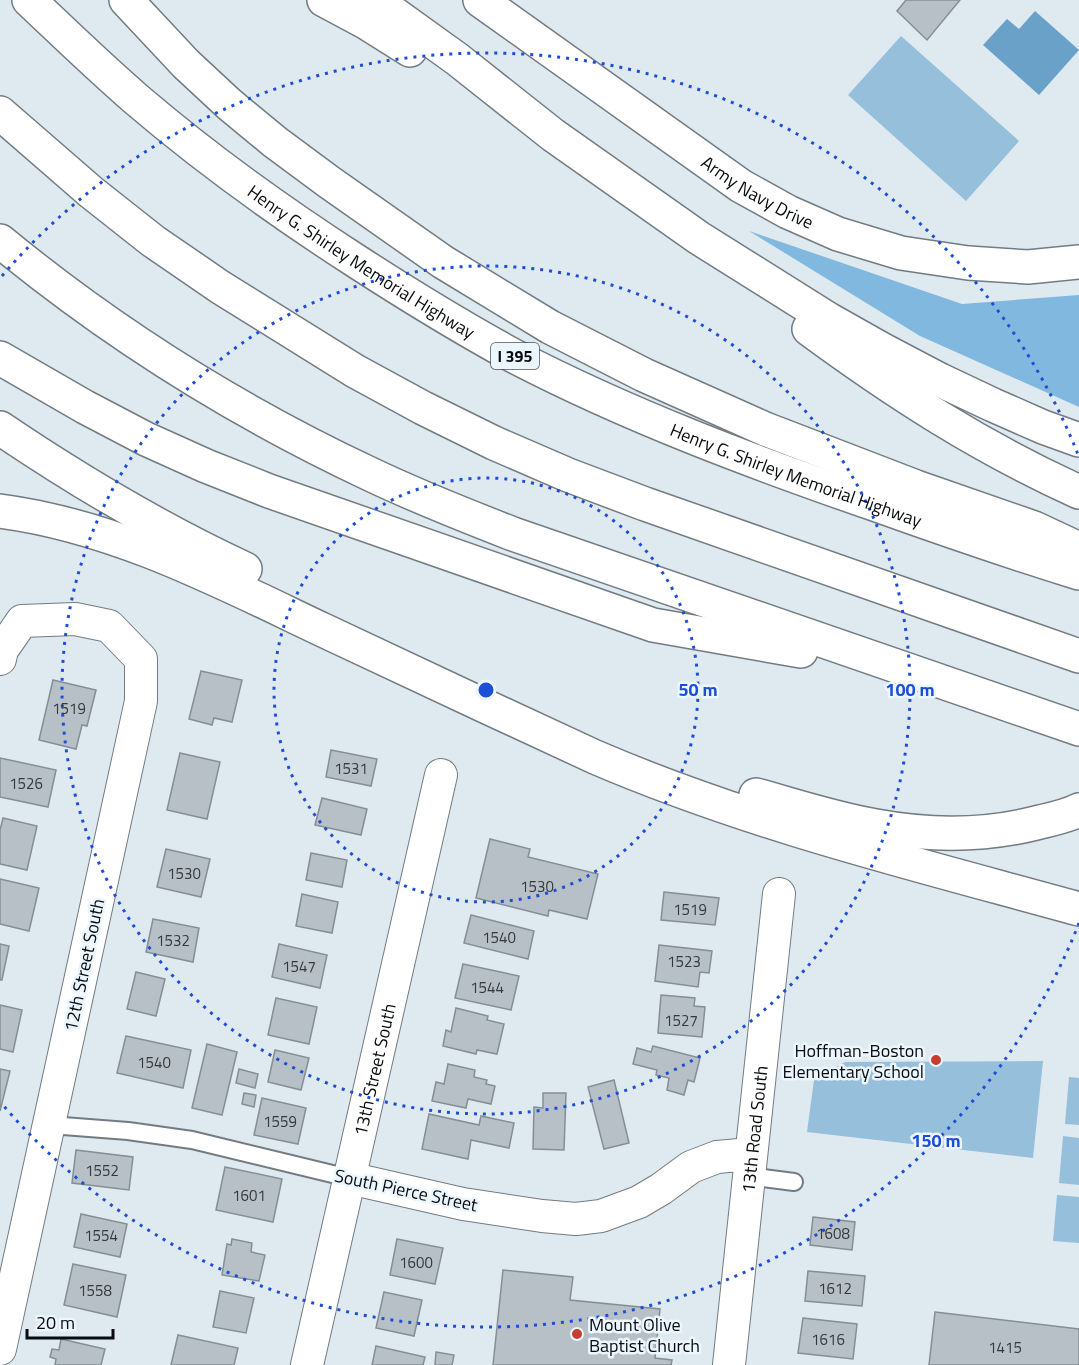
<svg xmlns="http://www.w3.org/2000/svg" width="1079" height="1365" font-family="'Titillium Web',sans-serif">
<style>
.green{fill:#96bfdc}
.forest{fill:#80b8df}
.water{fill:#6aa1c8}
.building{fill:#b7c0c7;stroke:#858e95;stroke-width:1.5}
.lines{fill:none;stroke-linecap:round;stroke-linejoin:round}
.service-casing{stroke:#737b82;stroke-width:20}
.minor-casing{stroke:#737b82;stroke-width:34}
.tertiary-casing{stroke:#737b82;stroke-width:36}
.motorway-casing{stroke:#737b82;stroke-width:36}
.service{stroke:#fff;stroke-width:16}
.minor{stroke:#fff;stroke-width:32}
.tertiary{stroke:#fff;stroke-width:33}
.motorway{stroke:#fff;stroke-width:33}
.ring{fill:none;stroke:#1d4ed8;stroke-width:3;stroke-dasharray:3 6}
.poi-dot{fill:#ca3d2e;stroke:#ecf6fe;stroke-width:2}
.labels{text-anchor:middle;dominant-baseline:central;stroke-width:5;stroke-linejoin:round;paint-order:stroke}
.number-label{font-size:15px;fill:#34393d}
.shield{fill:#ecf6fe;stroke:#4d5257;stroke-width:1.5}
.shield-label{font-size:16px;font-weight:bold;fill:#090c0f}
.street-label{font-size:18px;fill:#090c0f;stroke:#ecf6fe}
.poi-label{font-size:18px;fill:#090c0f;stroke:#ecf6fe;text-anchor:end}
.centre{fill:#1d4ed8;stroke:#ecf6fe;stroke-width:3}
.ring-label{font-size:18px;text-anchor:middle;font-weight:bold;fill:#1d4ed8;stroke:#ecf6fe;stroke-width:5;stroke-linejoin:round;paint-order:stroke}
</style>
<rect width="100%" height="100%" fill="#dfe9f0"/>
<path class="green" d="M901,36L1019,141L966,201L848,95Z
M1043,1061L1033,1158L807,1132L814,1080L845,1062Z
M1069,1077L1079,1078V1125L1065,1124Z
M1063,1136L1079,1138V1185L1059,1183Z
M1057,1195L1079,1197V1243L1053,1241Z"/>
<path class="forest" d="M749,231L962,304L1079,295V407L920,336Z"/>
<path class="water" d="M1035,11L1079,50L1039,95L983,45L1007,19L1019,29Z"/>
<path class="building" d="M906,0H960L927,40L897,11Z
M201,671L242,680L232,722L214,718L212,725L189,719Z
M53,680L96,690L87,726L82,725L76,749L39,740Z
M331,750L377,759L371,786L326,777Z
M180,753L220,762L207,819L167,810Z
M0,758L56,770L48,807L0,797Z
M322,798L367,809L361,835L315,825Z
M3,818L37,826L27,870L0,864V830Z
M490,839L530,849L528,857L598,874L587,919L549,910L548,916L476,898Z
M166,849L210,859L201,897L157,887Z
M311,853L347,860L342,887L306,880Z
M0,879L39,888L29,931L0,924Z
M664,892L719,898L715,925L661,920Z
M302,894L338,902L332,933L296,926Z
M471,915L534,931L528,959L464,943Z
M153,919L199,928L193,962L146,952Z
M0,944L9,946L2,980H0Z
M279,944L327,955L320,988L272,977Z
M659,945L712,951L709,973L700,972L698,987L655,981Z
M463,964L519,976L511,1010L455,998Z
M136,972L165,979L156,1016L127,1009Z
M661,995L695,998L694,1006L705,1007L702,1037L658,1033Z
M276,998L317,1007L309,1044L268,1035Z
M0,1005L22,1010L13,1052L0,1049Z
M456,1008L488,1016L487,1020L504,1024L497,1054L477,1050L476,1054L443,1046L446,1030L451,1032Z
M126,1036L191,1050L183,1088L117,1073Z
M207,1044L237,1052L222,1115L192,1108Z
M653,1046L700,1058L694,1082L688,1080L684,1095L667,1090L669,1078L656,1075L657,1070L633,1064L637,1048L651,1052Z
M275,1050L309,1058L301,1090L268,1082Z
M448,1064L475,1070L474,1077L487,1080L486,1084L495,1086L491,1104L468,1099L466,1108L432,1101L436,1082L444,1084Z
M0,1069L10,1071L0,1111Z
M239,1069L258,1074L255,1088L236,1083Z
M614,1080L629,1143L604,1149L588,1087Z
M244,1093L256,1095L254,1107L242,1104Z
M543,1093H566L564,1150L533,1149L534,1107L543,1108Z
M262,1098L306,1108L298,1144L254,1135Z
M429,1114L479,1125L481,1116L514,1123L509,1148L471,1140L468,1159L422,1149Z
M76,1150L133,1157L129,1190L72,1183Z
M225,1167L282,1179L273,1222L216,1210Z
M81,1214L127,1224L120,1257L74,1247Z
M813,1217L855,1222L852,1250L810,1245Z
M232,1239L252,1243L251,1252L265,1255L259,1281L222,1275L227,1244L231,1245Z
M397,1239L443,1248L435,1284L390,1275Z
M73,1264L126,1275L117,1317L64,1305Z
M503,1270L573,1277L570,1300L660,1309L655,1358L672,1360L671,1365H493Z
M808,1271L865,1276L862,1306L805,1301Z
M220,1291L254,1298L246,1333L213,1327Z
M384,1292L422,1300L414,1336L376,1328Z
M935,1312L1079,1329V1365H929Z
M803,1318L857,1324L853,1359L798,1353Z
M178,1335L238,1348L234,1365H171Z
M61,1339L105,1349L101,1365H55L56,1359L50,1357L52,1349L59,1350Z
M376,1346L425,1357L423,1365H372Z
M436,1352L454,1355L452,1365H435Z"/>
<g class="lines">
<g class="service-casing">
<path id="service" d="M50,1125L128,1131L192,1140L349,1178
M748,1176L794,1182"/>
</g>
<g class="minor-casing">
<g id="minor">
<path d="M0,659L2,650L22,621L75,619L109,626L141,659V701L0,1349"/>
<path d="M349,1178L463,1204L542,1216L576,1219L601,1216L639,1202L661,1189L691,1167L717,1157L751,1154"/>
<path id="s1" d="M307,1365L441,775"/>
<path id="s2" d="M729,1365L779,894"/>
</g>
</g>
<g class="tertiary-casing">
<g id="tertiary">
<path id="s3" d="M480,0L741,186L788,212L838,234L901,253L968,263L1028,267L1079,262"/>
</g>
</g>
<g class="motorway-casing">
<g id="motorway">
<path id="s4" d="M29,0C64,33 99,67 136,99C205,158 280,212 356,261C407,294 459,326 512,355C629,416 753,462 877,505C944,529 1011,552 1079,573"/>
<path d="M126,0L186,64L229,104L275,142L329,182L443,262L550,327L644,375L765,429L916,487L1034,528L1079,549"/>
<path d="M324,0L367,23L410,50"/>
<path d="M375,0L457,59L553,135L699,238L828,319L883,350L940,380L993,405L1043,427L1079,440"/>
<path d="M0,113L91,192L153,241L220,287L355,371L423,408L494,443L568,475L645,504L1079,656"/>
<path d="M0,241C112,333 238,412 370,474C416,496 464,515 513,534L1079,729"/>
<path d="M809,329C896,393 980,447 1079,492"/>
<path d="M0,358L85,407L146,439L206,466L269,491L653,625L801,651"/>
<path d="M0,428C77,480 161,530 245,569"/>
<path d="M0,511C115,526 220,581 323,630C414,673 504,715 595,757C751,824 916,864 1079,909"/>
<path d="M756,795C796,806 835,819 876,826C930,836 987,836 1040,822C1053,819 1067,816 1079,810"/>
</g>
</g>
<use href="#service" class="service"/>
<use href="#minor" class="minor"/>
<use href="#tertiary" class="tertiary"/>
<use href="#motorway" class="motorway"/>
</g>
<g class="ring">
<circle cx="486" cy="690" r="212"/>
<circle cx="486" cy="690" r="424"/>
<path d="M1079 923A637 637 0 0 1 2 1104M2 276A637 637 0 0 1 1079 457"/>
</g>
<g class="poi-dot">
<circle cx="936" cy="1060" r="6"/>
<circle cx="577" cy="1334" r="6"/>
</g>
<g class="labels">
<g class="number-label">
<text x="69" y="708">1519</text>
<text x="351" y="768">1531</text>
<text x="26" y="783">1526</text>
<text x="184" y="873">1530</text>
<text x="537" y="886">1530</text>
<text x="690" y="909">1519</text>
<text x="499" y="937">1540</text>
<text x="173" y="940">1532</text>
<text x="684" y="961">1523</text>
<text x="299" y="966">1547</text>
<text x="487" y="987">1544</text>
<text x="681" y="1020">1527</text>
<text x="154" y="1062">1540</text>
<text x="280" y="1121">1559</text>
<text x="102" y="1170">1552</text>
<text x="249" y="1195">1601</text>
<text x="833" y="1233">1608</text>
<text x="101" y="1235">1554</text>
<text x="416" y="1262">1600</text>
<text x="835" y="1288">1612</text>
<text x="95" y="1290">1558</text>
<text x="828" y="1339">1616</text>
<text x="1005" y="1347">1415</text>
</g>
<rect class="shield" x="491" y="343" width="48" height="26" rx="4.5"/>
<g class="shield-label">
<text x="515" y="356">I 395</text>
</g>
<g class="street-label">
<text stroke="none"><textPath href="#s3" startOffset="338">Army Navy Drive</textPath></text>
<text stroke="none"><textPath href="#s4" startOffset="424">Henry G. Shirley Memorial Highway</textPath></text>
<text stroke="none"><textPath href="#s4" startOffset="910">Henry G. Shirley Memorial Highway</textPath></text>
<text transform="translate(84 965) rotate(-78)">12th Street South</text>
<text stroke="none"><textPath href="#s1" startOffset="303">13th Street South</textPath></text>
<text stroke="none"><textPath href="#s2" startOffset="237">13th Road South</textPath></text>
<text transform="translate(406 1190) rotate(12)">South Pierce Street</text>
</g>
<g class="poi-label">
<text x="924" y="1050">Hoffman-Boston<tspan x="924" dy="21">Elementary School</tspan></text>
<text x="589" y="1324" text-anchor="start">Mount Olive<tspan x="589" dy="21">Baptist Church</tspan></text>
</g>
</g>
<circle cx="486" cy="690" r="9" class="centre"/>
<g class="ring-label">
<text x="698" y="696">50 m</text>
<text x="910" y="696">100 m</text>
<text x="936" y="1147">150 m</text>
</g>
<path d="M27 1329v9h86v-9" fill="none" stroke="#090c0f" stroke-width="3"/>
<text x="36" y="1329" font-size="18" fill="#090c0f" stroke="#ecf6fe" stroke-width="4.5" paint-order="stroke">20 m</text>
</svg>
